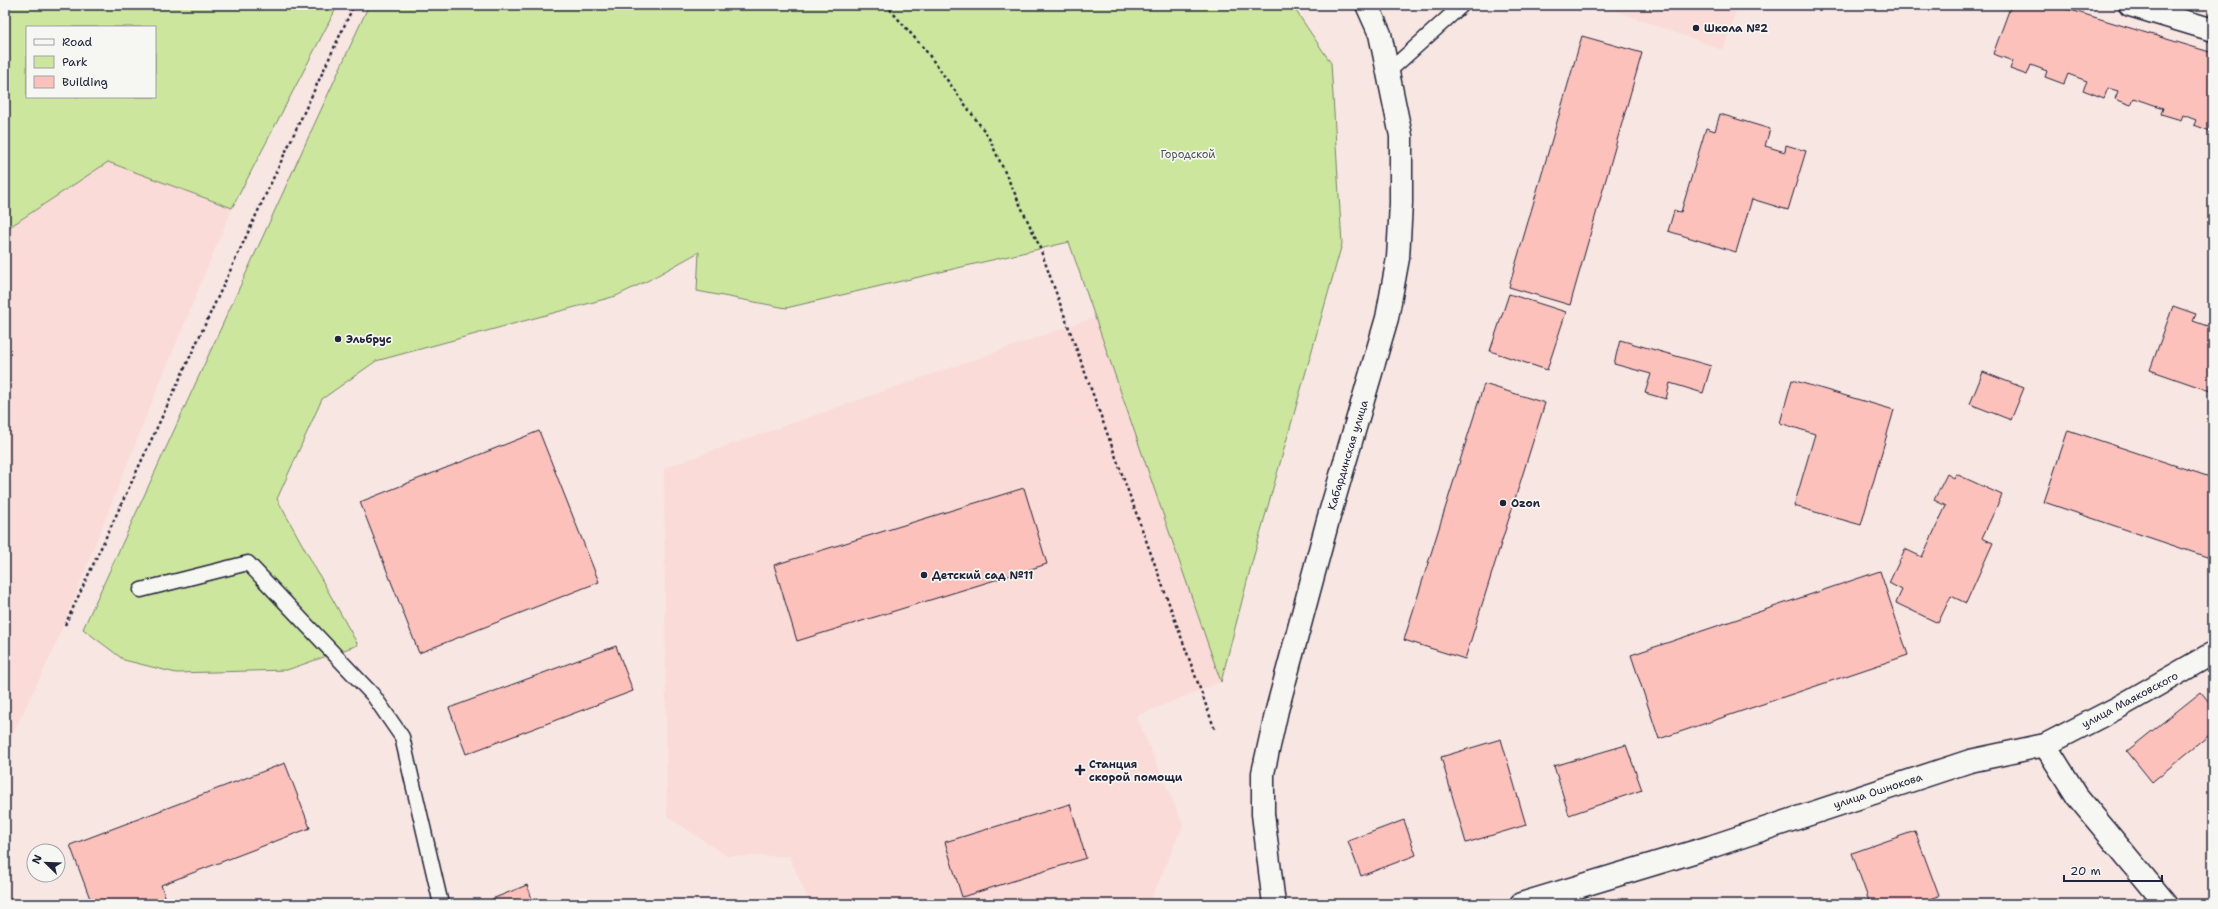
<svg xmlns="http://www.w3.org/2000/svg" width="2218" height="909" font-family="'Shantell Sans',sans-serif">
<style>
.built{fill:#fadbd7}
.green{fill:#cce69d;stroke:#77846c;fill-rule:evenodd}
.building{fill:#fdc1bc;stroke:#22223b}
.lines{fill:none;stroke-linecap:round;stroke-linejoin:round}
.lane-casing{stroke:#22223b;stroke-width:17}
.street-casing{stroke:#22223b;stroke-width:25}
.secondary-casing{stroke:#22223b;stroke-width:25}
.path{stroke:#22223b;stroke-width:2.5;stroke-dasharray:3 3;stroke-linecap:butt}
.lane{stroke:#f6f6f2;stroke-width:14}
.street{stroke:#f6f6f2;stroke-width:22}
.secondary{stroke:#f6f6f2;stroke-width:22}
.poi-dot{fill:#22223b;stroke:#f6f6f2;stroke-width:1.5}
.labels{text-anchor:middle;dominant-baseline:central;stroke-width:3.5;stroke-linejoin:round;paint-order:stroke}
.poi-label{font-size:11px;font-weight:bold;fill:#22223b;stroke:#f6f6f2;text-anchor:start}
.park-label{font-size:11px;fill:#4c5354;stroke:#f6f6f2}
.street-label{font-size:11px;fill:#22223b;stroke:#f6f6f2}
</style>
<rect width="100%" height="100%" fill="#f8e6e2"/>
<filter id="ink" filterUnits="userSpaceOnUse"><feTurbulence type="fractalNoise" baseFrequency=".025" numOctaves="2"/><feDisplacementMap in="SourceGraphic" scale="8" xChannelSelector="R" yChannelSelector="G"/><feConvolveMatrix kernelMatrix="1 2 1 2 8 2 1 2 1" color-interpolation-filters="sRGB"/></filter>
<g filter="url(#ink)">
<path class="built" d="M1600,5H1738L1723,50Z
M108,161L232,208L147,414L52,653L5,750V230Z
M1096,317L1221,682L1136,716L1183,825L1149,904H810L789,856H727L667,816L664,468Z"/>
<path class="green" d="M5,5H338L232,208L108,162L5,230ZM27,27H155V97H27Z
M369,5H1292L1331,63L1342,244L1251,566L1221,682L1069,242L786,308L697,291L699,252L649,280L616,296L376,361L322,399L277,499L358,645L287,670L176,673L124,660L83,629Z"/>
<path class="building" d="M2011,5H2054L2213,53V132L2194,125L2196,120L2183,115L2181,120L2161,114L2163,108L2134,98L2131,105L2115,99L2118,91L2108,88L2104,98L2083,90L2087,81L2068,74L2064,84L2045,77L2047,71L2031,65L2027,75L2010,69L2013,61L1993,54Z
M1582,36L1642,53L1570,305L1509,287Z
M1720,114L1770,129L1765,146L1785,152L1786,145L1806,151L1788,210L1752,199L1736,252L1668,231L1674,211L1681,212L1706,128L1715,131Z
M1509,294L1566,312L1547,370L1490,351Z
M2173,306L2196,314L2193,321L2213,328V392L2150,370Z
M1620,340L1711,366L1703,393L1670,383L1666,399L1645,393L1651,374L1614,364Z
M1983,372L2024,388L2011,420L1970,404Z
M1792,380L1894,410L1861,525L1794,506L1815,434L1780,423Z
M1484,384L1545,403L1465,659L1404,640Z
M2068,430L2213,478V559L2044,502Z
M539,431L599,582L419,653L360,502Z
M1947,474L1954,478L1956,474L2002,495L1982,538L1993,543L1966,603L1951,596L1938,623L1896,603L1902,590L1889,583L1905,549L1922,557L1946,506L1934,500Z
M1024,488L1047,564L797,641L774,565Z
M1880,571L1908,655L1659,739L1631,655Z
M616,646L633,691L466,754L449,708Z
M2201,692L2213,707V732L2152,782L2127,751Z
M1501,739L1526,825L1466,843L1441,757Z
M1626,745L1642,790L1569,815L1554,766Z
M285,763L310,828L161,885L168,904H92L70,845Z
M1070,804L1086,858L962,897L945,842Z
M1404,820L1416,855L1361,876L1348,841Z
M1915,831L1939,896L1916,904H1870L1852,853Z
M527,885L534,904H494L492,899Z"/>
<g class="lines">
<g class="lane-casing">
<path id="lane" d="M1388,72L1462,5
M141,590L248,563L373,695L402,737L441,904"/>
</g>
<g class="street-casing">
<path id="street" d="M2130,5L2213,30
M2045,745L2077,796L2166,904
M1521,904L1710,847L1970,761L2045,745L2119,707L2213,653"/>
</g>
<g class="secondary-casing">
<path id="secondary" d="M1274,904L1263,814V773L1277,710L1328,520L1387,318L1398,258L1401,203V136L1380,34L1367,5"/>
</g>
<path class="path" d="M886,5L926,51L988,136L1038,243L1215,730
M65,625L354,5"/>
<use href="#lane" class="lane"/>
<use href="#street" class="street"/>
<use href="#secondary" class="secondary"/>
</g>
</g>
<g class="poi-dot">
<circle cx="1696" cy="28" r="4"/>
<circle cx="338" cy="339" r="4"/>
<circle cx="1503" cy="503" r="4"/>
<circle cx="924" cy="575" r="4"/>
<path d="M1078 764h4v4h4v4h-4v4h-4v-4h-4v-4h4z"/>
</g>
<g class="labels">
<g class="poi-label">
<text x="1704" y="28">Школа №2</text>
<text x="346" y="339">Эльбрус</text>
<text x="1511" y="503">Ozon</text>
<text x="932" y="575">Детский сад №11</text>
<text x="1089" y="764">Станция<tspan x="1089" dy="13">скорой помощи</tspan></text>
</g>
<g class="park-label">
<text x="1188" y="154">Городской</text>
</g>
<g class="street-label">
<text transform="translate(1348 455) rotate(-73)">Кабардинская улица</text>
<text transform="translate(2130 700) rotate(-28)">улица Маяковского</text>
<text transform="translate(1878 791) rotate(-18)">улица Ошнокова</text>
</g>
</g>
<rect width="2218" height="909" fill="none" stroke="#f6f6f2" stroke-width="20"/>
<rect x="10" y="10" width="2198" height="889" fill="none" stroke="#22223b" stroke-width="1.5" filter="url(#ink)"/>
<rect x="26" y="26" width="130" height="72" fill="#f6f6f2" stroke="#a1a1a9"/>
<rect x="34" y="39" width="20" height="6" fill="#f6f6f2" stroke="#a1a1a9"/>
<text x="62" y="46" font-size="12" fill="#22223b">Road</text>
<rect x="34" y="56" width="20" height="12" fill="#cce69d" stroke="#a1a1a9"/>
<text x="62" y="66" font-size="12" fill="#22223b">Park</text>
<rect x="34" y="76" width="20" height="12" fill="#fdc1bc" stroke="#a1a1a9"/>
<text x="62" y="86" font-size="12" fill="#22223b">Building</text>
<g transform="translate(46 863) rotate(293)"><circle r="19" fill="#f6f6f2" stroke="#a1a1a9"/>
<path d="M0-3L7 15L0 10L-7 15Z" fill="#22223b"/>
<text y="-6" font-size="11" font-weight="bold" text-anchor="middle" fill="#22223b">N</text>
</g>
<path d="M2064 875v6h98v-6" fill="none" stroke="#22223b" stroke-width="2"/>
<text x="2070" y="875" font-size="12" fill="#22223b" stroke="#f6f6f2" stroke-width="3" paint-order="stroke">20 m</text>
</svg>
